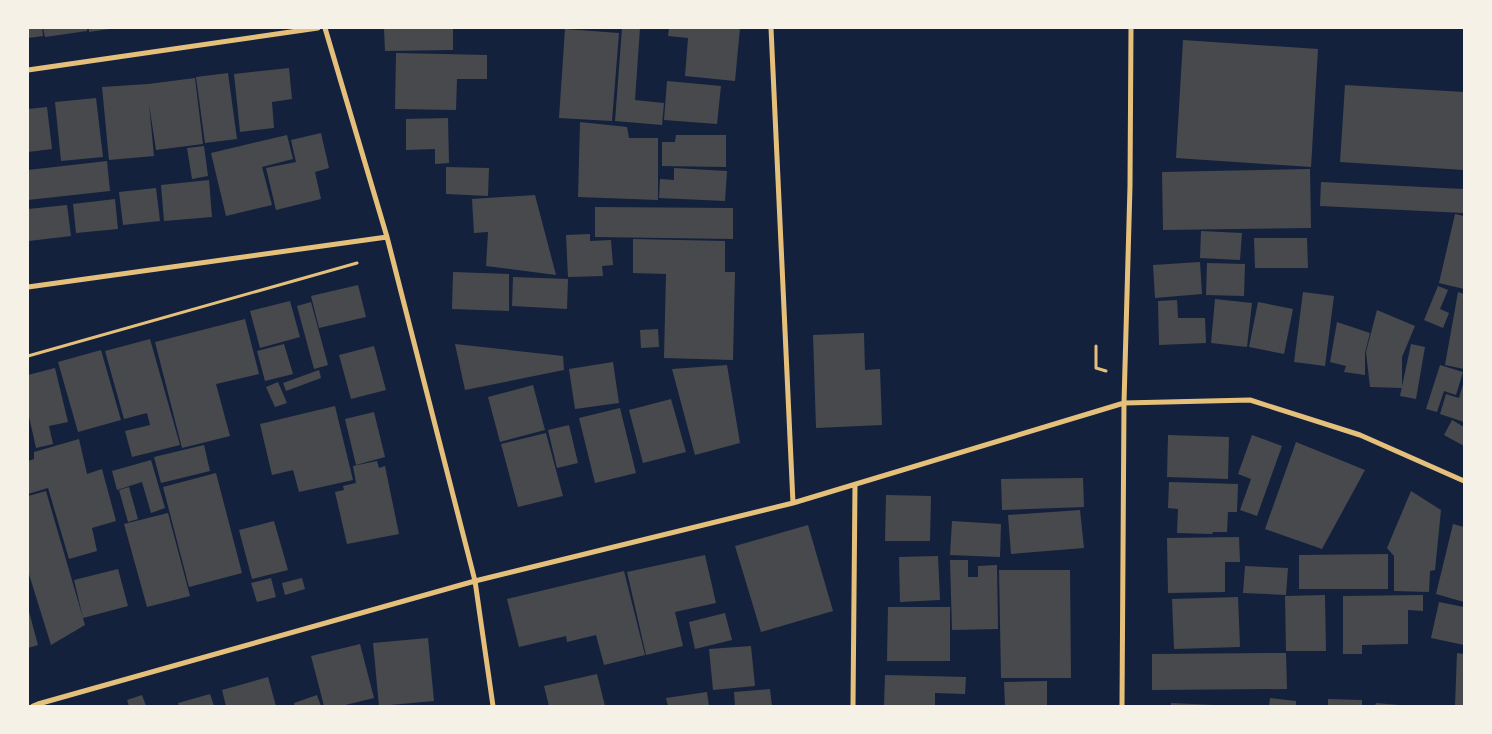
<svg xmlns="http://www.w3.org/2000/svg" width="1492" height="734" font-family="'Source Sans 3',sans-serif">
<style>
.building{fill:#48494c}
.lines{fill:none;stroke-linecap:round;stroke-linejoin:round}
.path{stroke:#e5c07b;stroke-width:3}
.minor{stroke:#e5c07b;stroke-width:5}
</style>
<rect width="100%" height="100%" fill="#14213d"/>
<path class="building" d="M28,28H42L43,36L28,38Z
M43,28H87V31L45,37Z
M89,28H110V29L89,32Z
M384,28H453V50L385,51Z
M622,28H640L635,100L664,103L662,125L615,121Z
M669,28H740L735,81L685,76L688,38L668,36Z
M565,29L619,33L612,121L559,118Z
M1183,40L1318,49L1311,167L1176,158Z
M396,53L487,55V79H457L456,110L395,109Z
M289,68L292,99L272,102L274,128L240,132L234,74Z
M228,73L237,139L205,143L196,77Z
M195,78L203,144L156,150L149,104L154,156L109,160L102,87L148,84Z
M667,81L721,86L717,124L664,120Z
M1345,85L1464,92V170L1340,162Z
M96,98L103,157L61,161L55,102Z
M47,107L52,149L28,152V109Z
M448,118L449,163L435,164V149L406,150V119Z
M580,122L627,127L629,138H658V200L578,197Z
M321,133L329,168L315,172L321,199L276,210L266,168L296,162L291,140Z
M287,135L293,159L262,167L272,205L226,216L211,153Z
M676,135H726V167L662,166V142H675Z
M204,146L208,176L192,179L187,148Z
M107,161L110,191L28,200V170Z
M446,167L489,168L488,196L446,194Z
M674,168L727,171L725,201L659,198L660,179L674,180Z
M1310,169L1311,228L1163,230L1162,172Z
M209,180L212,217L164,221L161,185Z
M1321,182L1464,189V213L1320,206Z
M156,188L160,221L123,225L119,192Z
M535,195L556,275L486,266L488,232L474,233L472,199Z
M115,199L118,229L76,233L73,204Z
M67,205L71,236L29,241L28,209Z
M595,207L733,208V239L595,237Z
M1455,214L1464,216V289L1439,283Z
M1201,231L1242,233L1240,260L1200,258Z
M590,234V241L611,240L613,265L602,266L603,276L568,277L566,235Z
M1254,238H1307L1308,268H1255Z
M633,239L725,241V272H735L733,360L664,358L666,274L633,273Z
M1200,262L1202,294L1155,298L1153,265Z
M1207,263L1245,264L1244,296L1206,295Z
M453,272L509,274V311L452,309Z
M513,277L568,279L567,309L512,306Z
M358,285L366,317L319,328L311,296Z
M1438,286L1448,290L1440,309L1449,313L1443,328L1424,320Z
M1303,292L1334,296L1325,366L1294,362Z
M1458,292L1464,294V369L1445,365Z
M1215,299L1252,303L1247,347L1211,343Z
M1177,300L1178,318H1205L1206,343L1159,345L1158,301Z
M290,301L300,337L260,348L250,311Z
M311,302L328,365L314,369L297,306Z
M1258,302L1293,309L1284,354L1249,347Z
M1377,310L1415,326L1402,357V388L1370,387L1366,352Z
M245,319L259,374L216,384L230,436L182,448L155,342Z
M1337,322L1370,333L1365,353V375L1344,372L1346,366L1330,362Z
M658,329L659,347L641,348L640,330Z
M864,333L865,370L880,369L882,425L816,428L813,335Z
M150,339L180,445L132,457L125,431L150,425L147,413L124,419L105,351Z
M284,344L293,374L265,381L257,351Z
M455,344L563,356L564,370L465,390Z
M1411,344L1425,347L1416,399L1400,396Z
M374,346L386,390L351,399L339,355Z
M101,350L121,420L78,432L58,362Z
M613,362L619,403L575,409L569,369Z
M727,365L740,443L695,455L672,369Z
M1440,365L1463,372L1456,395L1444,391L1437,412L1426,409Z
M55,368L68,422L49,426L53,444L36,448L28,412V375Z
M319,370L321,378L286,391L283,383Z
M1464,381V422L1440,414L1446,394L1459,398Z
M278,382L287,403L275,407L266,387Z
M533,385L545,430L500,442L488,397Z
M671,399L686,452L643,463L629,410Z
M335,406L353,480L299,492L293,470L272,475L260,424Z
M620,408L636,473L595,483L579,418Z
M374,412L385,457L356,465L345,419Z
M1452,420L1464,427V446L1444,435Z
M569,425L578,463L557,468L548,430Z
M546,433L563,496L518,507L501,444Z
M1168,435L1229,437L1228,479L1167,477Z
M1252,435L1282,446L1257,516L1240,510L1251,479L1238,474Z
M79,439L87,474L102,469L116,521L92,528L97,551L69,559L48,488L28,494V461L34,459V452Z
M1296,442L1365,470L1322,549L1265,529Z
M204,445L210,471L161,483L154,457Z
M151,460L165,508L151,513L142,482L117,490L112,471Z
M377,461L379,468L385,466L399,534L347,544L335,492L344,490L343,486L356,483L353,466Z
M216,473L242,573L189,587L163,487Z
M1083,478L1084,507L1002,510L1001,479Z
M1169,482L1238,484L1237,512H1228L1227,532H1213L1212,534L1177,533L1178,509L1168,508Z
M129,487L138,519L128,522L119,490Z
M46,491L85,625L51,645L28,571V496Z
M1411,491L1441,510L1435,570L1430,571L1429,592L1394,591V556L1387,548Z
M886,495L931,496L930,541H885Z
M1080,510L1084,548L1011,554L1008,515Z
M168,513L190,596L147,607L124,524Z
M274,521L288,570L252,579L239,530Z
M952,521L1001,524L1000,557L950,555Z
M1453,524L1464,527V602L1436,594Z
M808,525L833,611L761,632L735,546Z
M1239,537L1240,562H1225V592L1168,593L1167,538Z
M1388,554V589H1299V555Z
M705,555L716,603L675,612L683,646L646,655L627,572Z
M938,556L940,600L900,602L899,557Z
M950,560H968V577H978V566L997,565L998,629L952,630Z
M1245,566L1288,568L1286,595L1243,593Z
M118,569L128,606L83,618L74,580Z
M999,570H1070L1071,678H1001Z
M624,571L645,655L604,665L596,635L567,642L566,636L519,647L507,599Z
M271,578L276,597L257,602L251,583Z
M302,578L305,589L285,595L282,583Z
M1325,595L1326,651H1286L1285,596Z
M1423,595V611L1408,610V644L1362,645V654H1343V596Z
M1238,597L1240,647L1174,649L1172,599Z
M1439,602L1464,607V645L1431,638Z
M888,607H950V661H887Z
M28,608L38,645L28,648Z
M725,613L732,640L695,649L689,622Z
M428,638L434,701L379,706L373,643Z
M360,644L374,698L341,706H324L311,656Z
M751,646L755,686L713,690L709,649Z
M1286,653L1287,689L1152,690V654Z
M1457,653L1464,654V706H1455Z
M597,674L605,706H549L544,686Z
M885,675L966,677L965,694L935,693V706H884Z
M268,677L276,706H226L222,690Z
M1047,681V706H1005L1004,682Z
M770,689L772,706H735L734,692Z
M707,692L709,706H668L666,698Z
M210,694L214,706H179L178,703Z
M142,695L146,706H129L127,700Z
M317,695L321,706H295L294,703Z
M1270,698L1296,701V706H1269Z
M1328,699L1362,700V706H1328Z
M1171,703L1213,705V706H1171Z
M1376,703L1399,705V706H1375Z"/>
<g class="lines">
<path class="path" d="M1096,346V368L1106,371
M28,356L357,263"/>
<path class="minor" d="M325,28L387,237L475,581L493,706
M771,28L793,503
M28,70L318,28
M28,287L387,237
M33,706L38,704L475,581L793,503L1124,403L1250,400L1360,435L1464,481
M853,706L855,485
M1122,706L1124,403L1130,186L1131,28"/>
</g>
<rect width="1492" height="734" fill="none" stroke="#f6f1e7" stroke-width="58"/>
</svg>
